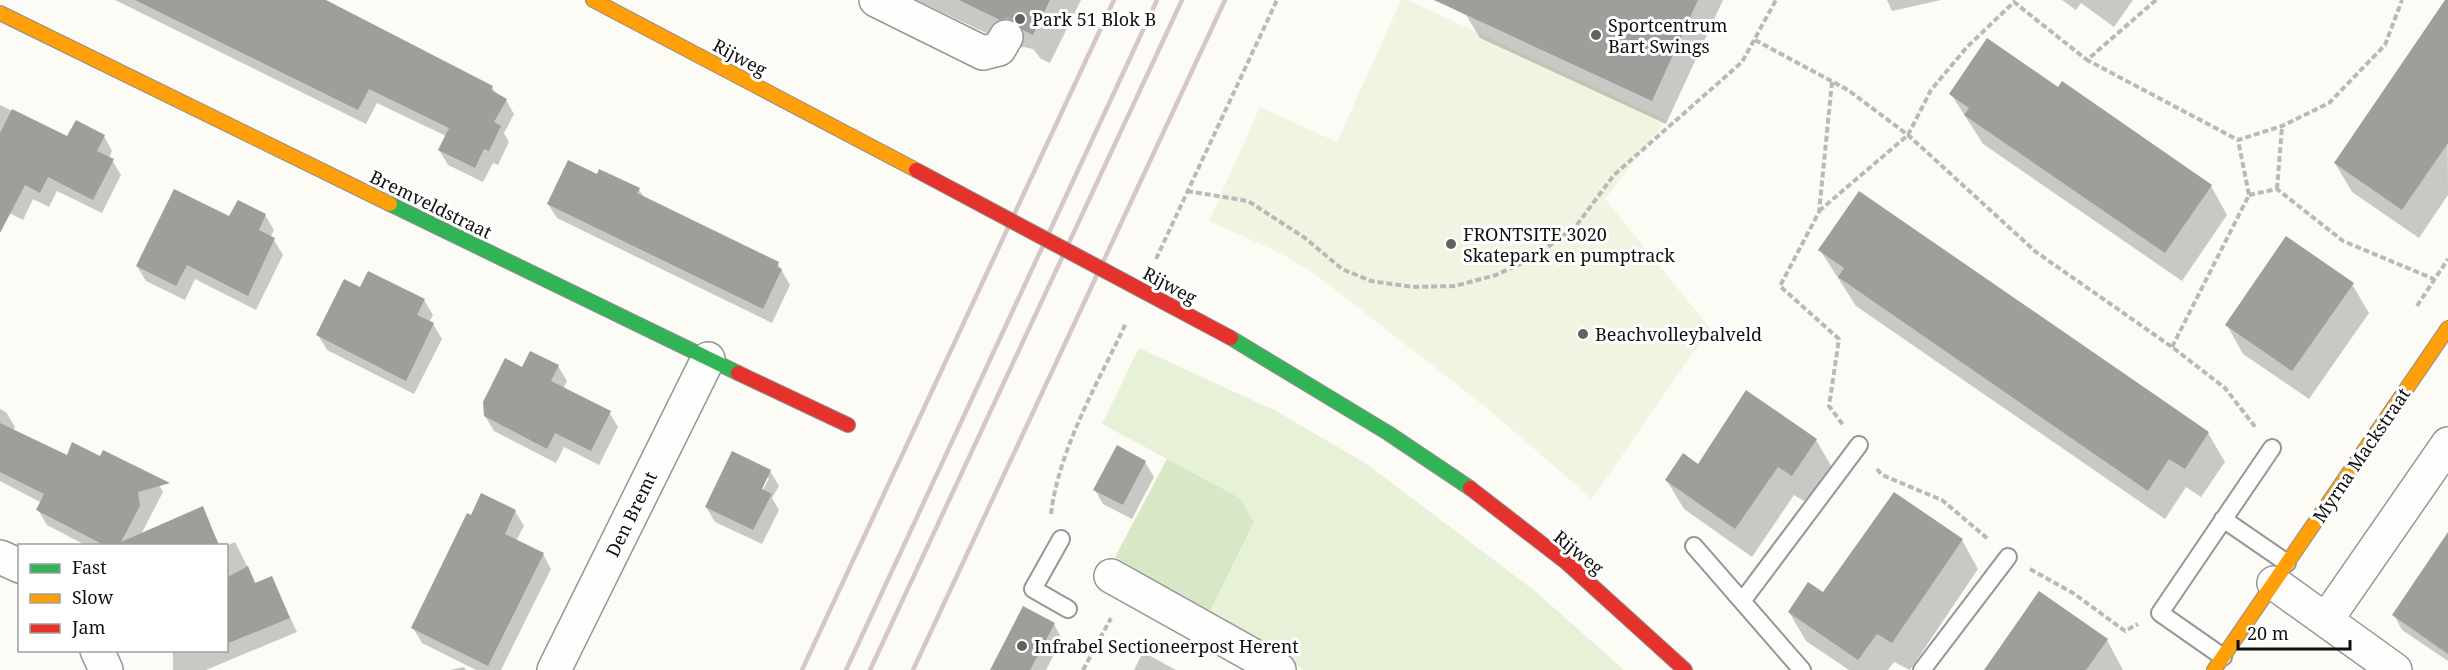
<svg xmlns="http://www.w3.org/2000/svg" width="2448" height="670" font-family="'Noto Serif',serif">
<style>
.green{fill:#e7f1d7}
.forest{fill:#d8e8c6}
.pitch{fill:#f0f5e1}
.shadow{fill:#0003;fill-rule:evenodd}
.building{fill:#a09e9b}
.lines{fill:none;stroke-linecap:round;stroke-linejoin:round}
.lane-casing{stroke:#969694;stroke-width:20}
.street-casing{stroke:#969694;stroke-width:36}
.fast-casing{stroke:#8d8c8a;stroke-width:16}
.slow-casing{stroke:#8d8c8a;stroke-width:16}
.jam-casing{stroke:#8d8c8a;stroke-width:16}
.path{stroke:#b9b9b8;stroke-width:4;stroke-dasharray:6 3;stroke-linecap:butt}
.lane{stroke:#fffefe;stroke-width:16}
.street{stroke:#fffefe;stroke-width:33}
.fast{stroke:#30b455;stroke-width:14}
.slow{stroke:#ff9f0a;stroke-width:14}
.jam{stroke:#e5322d;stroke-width:14}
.rail{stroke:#d7c6c7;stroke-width:4.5}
.jam-bridge-casing{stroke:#8d8c8a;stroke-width:16;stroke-linecap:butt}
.jam-bridge{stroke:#e5322d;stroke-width:14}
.poi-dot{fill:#636260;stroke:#fff;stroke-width:2}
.labels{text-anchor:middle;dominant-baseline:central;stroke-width:6;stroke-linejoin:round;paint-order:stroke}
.poi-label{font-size:18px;fill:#101010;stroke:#fff;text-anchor:start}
.street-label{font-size:18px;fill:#101010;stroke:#fff}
</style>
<rect width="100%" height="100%" fill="#fcfbf6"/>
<path class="green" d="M1139,348L1276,411L1365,463L1535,591L1624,670H1304L1209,613L1254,524L1240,498L1102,424Z"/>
<path class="forest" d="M1167,459L1240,498L1254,523L1209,613L1115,557Z"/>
<path class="pitch" d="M1401,0H1408L1666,120L1605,199L1710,328L1592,499L1487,408L1311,271L1276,251L1209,221L1260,107L1337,142Z"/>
<path class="shadow" d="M115,0H322L492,87L497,95L506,100L514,114L504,133L509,142L498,165L493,163L483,182L448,165L439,150L446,136L377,103L366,124Z
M916,0H1081L1050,63L1041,59L1033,49L1024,47L1018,48Z
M1435,0H1723L1666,124L1480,38L1466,15Z
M1887,0H1941L1892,11Z
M2062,0H2133L2114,27L2081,3L2076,10Z
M2447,0L2448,195L2419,238L2352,192L2335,163Z
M2058,89L2211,186L2227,215L2182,281L1983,144L1951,94Z
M0,105L68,138L104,136L112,151L109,158L112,160L121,175L102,213L57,191L49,207L33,199L23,220L0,208Z
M598,176L639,189L644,198L778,264L790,285L772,323L557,218L548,204Z
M265,215L274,230L270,238L274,240L283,255L256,310L195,279L185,300L146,281L137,266L230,218Z
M1820,250L2208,433L2225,462L2201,497L2186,487L2165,519L1856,306Z
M2352,284L2369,313L2309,399L2243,354L2227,325Z
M361,289L424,300L433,315L429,322L433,324L442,339L414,394L327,350L318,335Z
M558,366L567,381L563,389L609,412L618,427L599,465L564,447L556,463L494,431L485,416Z
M0,409L6,412L15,427L13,431L68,457L101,458L154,477L163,492L135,546H87L47,525L38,510L42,503L0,481Z
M1816,440L1833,469L1809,504L1794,495L1752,557L1684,509L1667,481Z
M1145,462L1154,477L1132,519L1103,504L1095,490Z
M770,471L779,486L772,498L779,510L762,544L715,522L706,507ZM766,478H769L760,496Z
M202,508L220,546H149Z
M515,511L524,526L516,541L543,554L551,569L501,670H476L422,643L413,628Z
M2448,536V661L2402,630L2394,615Z
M1962,540L1978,569L1910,670L1894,662L1888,670H1849L1806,641L1789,612L1824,594Z
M235,542L256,584L271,578L297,632L206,670H173V650H226V546Z
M1054,624L1062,639L1046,670H992Z
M2107,640L2123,670H1986Z
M1143,652L1176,670H1134Z
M464,667L466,670H450Z"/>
<path class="building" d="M135,0H326L493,86L491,90L507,99L494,122L501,126L489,151L484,149L475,168L438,150L449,128L369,89L358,110Z
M959,0H1050L1033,35L1023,30L1015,21L1007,18L1000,20Z
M1434,0H1698L1652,101Z
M2445,0H2448V143L2402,210L2334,163Z
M1987,38L2058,87L2062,81L2212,185L2165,253L1964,115L1969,108L1949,94Z
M12,109L67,136L76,120L105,135L97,151L114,159L93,200L48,177L40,193L25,185L0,233V133Z
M568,160L597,174L599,169L640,188L637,193L779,262L777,267L782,269L763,309L547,204Z
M174,189L229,216L238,200L266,214L259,230L275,238L248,296L187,265L176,286L136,266Z
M1859,191L2209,432L2185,469L2169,459L2148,491L1838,277L1844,268L1818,250Z
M2286,236L2354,283L2292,371L2225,325Z
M368,271L425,299L417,315L434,323L406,381L316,335L344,279L360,287Z
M530,351L559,365L551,381L611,411L591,451L555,433L547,449L484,416L483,402L505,358L522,367Z
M1746,390L1817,439L1792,476L1778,467L1735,529L1665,480L1683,453L1698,464Z
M0,423L67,455L72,442L100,456L103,450L170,483L138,492L140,506L121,542L203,506L219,546H106L36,510L44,494L0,472Z
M1117,445L1146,461L1123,505L1093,490Z
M732,451L771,470L762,489L772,494L753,530L705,507Z
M1894,492L1963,539L1892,643L1877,634L1858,660L1788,612L1808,582L1823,592Z
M481,493L516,510L505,534L544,553L488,666L411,628L467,513L471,515Z
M2448,532V654L2392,615Z
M248,566L255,583L272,576L290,618L226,644V578Z
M2039,591L2108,639L2086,670H1984Z
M1023,606L1055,623L1030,670H990Z"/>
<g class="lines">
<g class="lane-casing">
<path id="lane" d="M2223,519L2287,563
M1061,539L1033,589L1068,609
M1694,546L1802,670
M1743,600L1859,445
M2223,657L2160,613L2272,448
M1922,670L2008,557"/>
</g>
<g class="street-casing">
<path id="street" d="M876,0L983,53L999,49L1006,37
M0,557L20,566
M1111,576L1279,670
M2274,583L2395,670
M2326,620L2448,444
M97,650L106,670
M554,670L708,359"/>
</g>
<g class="fast-casing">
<path id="fast" d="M390,204L738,373
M1231,338L1388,433L1470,488"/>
</g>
<g class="slow-casing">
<path id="slow" d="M593,0L916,170
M0,13L390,204
M2214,670L2448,328"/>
</g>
<g class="jam-casing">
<path id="jam" d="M738,373L848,425
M1470,488L1567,563L1685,670"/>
</g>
<path class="path" d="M2156,0L2087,60L2238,140L2282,126L2329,103L2385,45L2402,0
M1755,40L1848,90L1908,135L2036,252L2172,347L2225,388L2256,428
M1832,82L1819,212L1780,286L1839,339L1829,406L1843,425
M2277,189L2282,127
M1187,191L1248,201L1305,238L1342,269L1371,281L1413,287L1455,286L1496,275L1533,258L1576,226L1614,175L1742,62L1776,0
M2249,195L2277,189L2343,241L2434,279
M1819,211L1908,135L1931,90L1967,47L2014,2L2087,60
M1156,259L1277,0
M2417,306L2448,259
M2172,347L2249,195L2238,140
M1877,469L1882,475L1942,500L1988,539
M1051,514C1059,448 1098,383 1126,323
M2030,569L2073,593L2125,631L2138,624
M1083,670L1111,618"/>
<use href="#lane" class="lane"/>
<use href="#street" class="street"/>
<use href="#fast" class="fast"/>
<use href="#slow" class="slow"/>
<use href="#jam" class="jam"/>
<path class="rail" d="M802,670L1114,0
M846,670L1157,0
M870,670L1182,0
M913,670L1225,0"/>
<g class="jam-bridge-casing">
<path id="jam-bridge" d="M916,170L1231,338"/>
</g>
<use href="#jam-bridge" class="jam-bridge"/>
</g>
<g class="poi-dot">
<circle cx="1020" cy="19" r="6"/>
<circle cx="1596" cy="35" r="6"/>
<circle cx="1451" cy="244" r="6"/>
<circle cx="1583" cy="334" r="6"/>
<circle cx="1022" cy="646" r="6"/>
</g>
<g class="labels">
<g class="poi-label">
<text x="1032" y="19">Park 51 Blok B</text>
<text x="1608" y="25">Sportcentrum<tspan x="1608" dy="21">Bart Swings</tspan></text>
<text x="1463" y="234">FRONTSITE 3020<tspan x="1463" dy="21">Skatepark en pumptrack</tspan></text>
<text x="1595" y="334">Beachvolleybalveld</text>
<text x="1034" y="646">Infrabel Sectioneerpost Herent</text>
</g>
<g class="street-label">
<text transform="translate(740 57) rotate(28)">Rijweg</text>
<text transform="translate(431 204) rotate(26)">Bremveldstraat</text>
<text transform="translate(1170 285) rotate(28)">Rijweg</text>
<text transform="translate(2361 455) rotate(-56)">Myrna Mackstraat</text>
<text transform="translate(631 514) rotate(-64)">Den Bremt</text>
<text transform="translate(1579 552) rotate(39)">Rijweg</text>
</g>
</g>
<rect x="18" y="544" width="210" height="108" fill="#ffffff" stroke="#9f9f9f" stroke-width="1.5"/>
<rect x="30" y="564" width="30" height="9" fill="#30b455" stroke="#9f9f9f" stroke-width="1.5"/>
<text x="72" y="574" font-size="18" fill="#101010">Fast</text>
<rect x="30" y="594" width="30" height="9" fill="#ff9f0a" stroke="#9f9f9f" stroke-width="1.5"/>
<text x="72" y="604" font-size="18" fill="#101010">Slow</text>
<rect x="30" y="624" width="30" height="9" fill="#e5322d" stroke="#9f9f9f" stroke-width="1.5"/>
<text x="72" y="634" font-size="18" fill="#101010">Jam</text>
<path d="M2238 640v9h112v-9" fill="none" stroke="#101010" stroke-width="3"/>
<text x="2247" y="640" font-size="18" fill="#101010" stroke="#ffffff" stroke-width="4.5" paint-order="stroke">20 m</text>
</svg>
